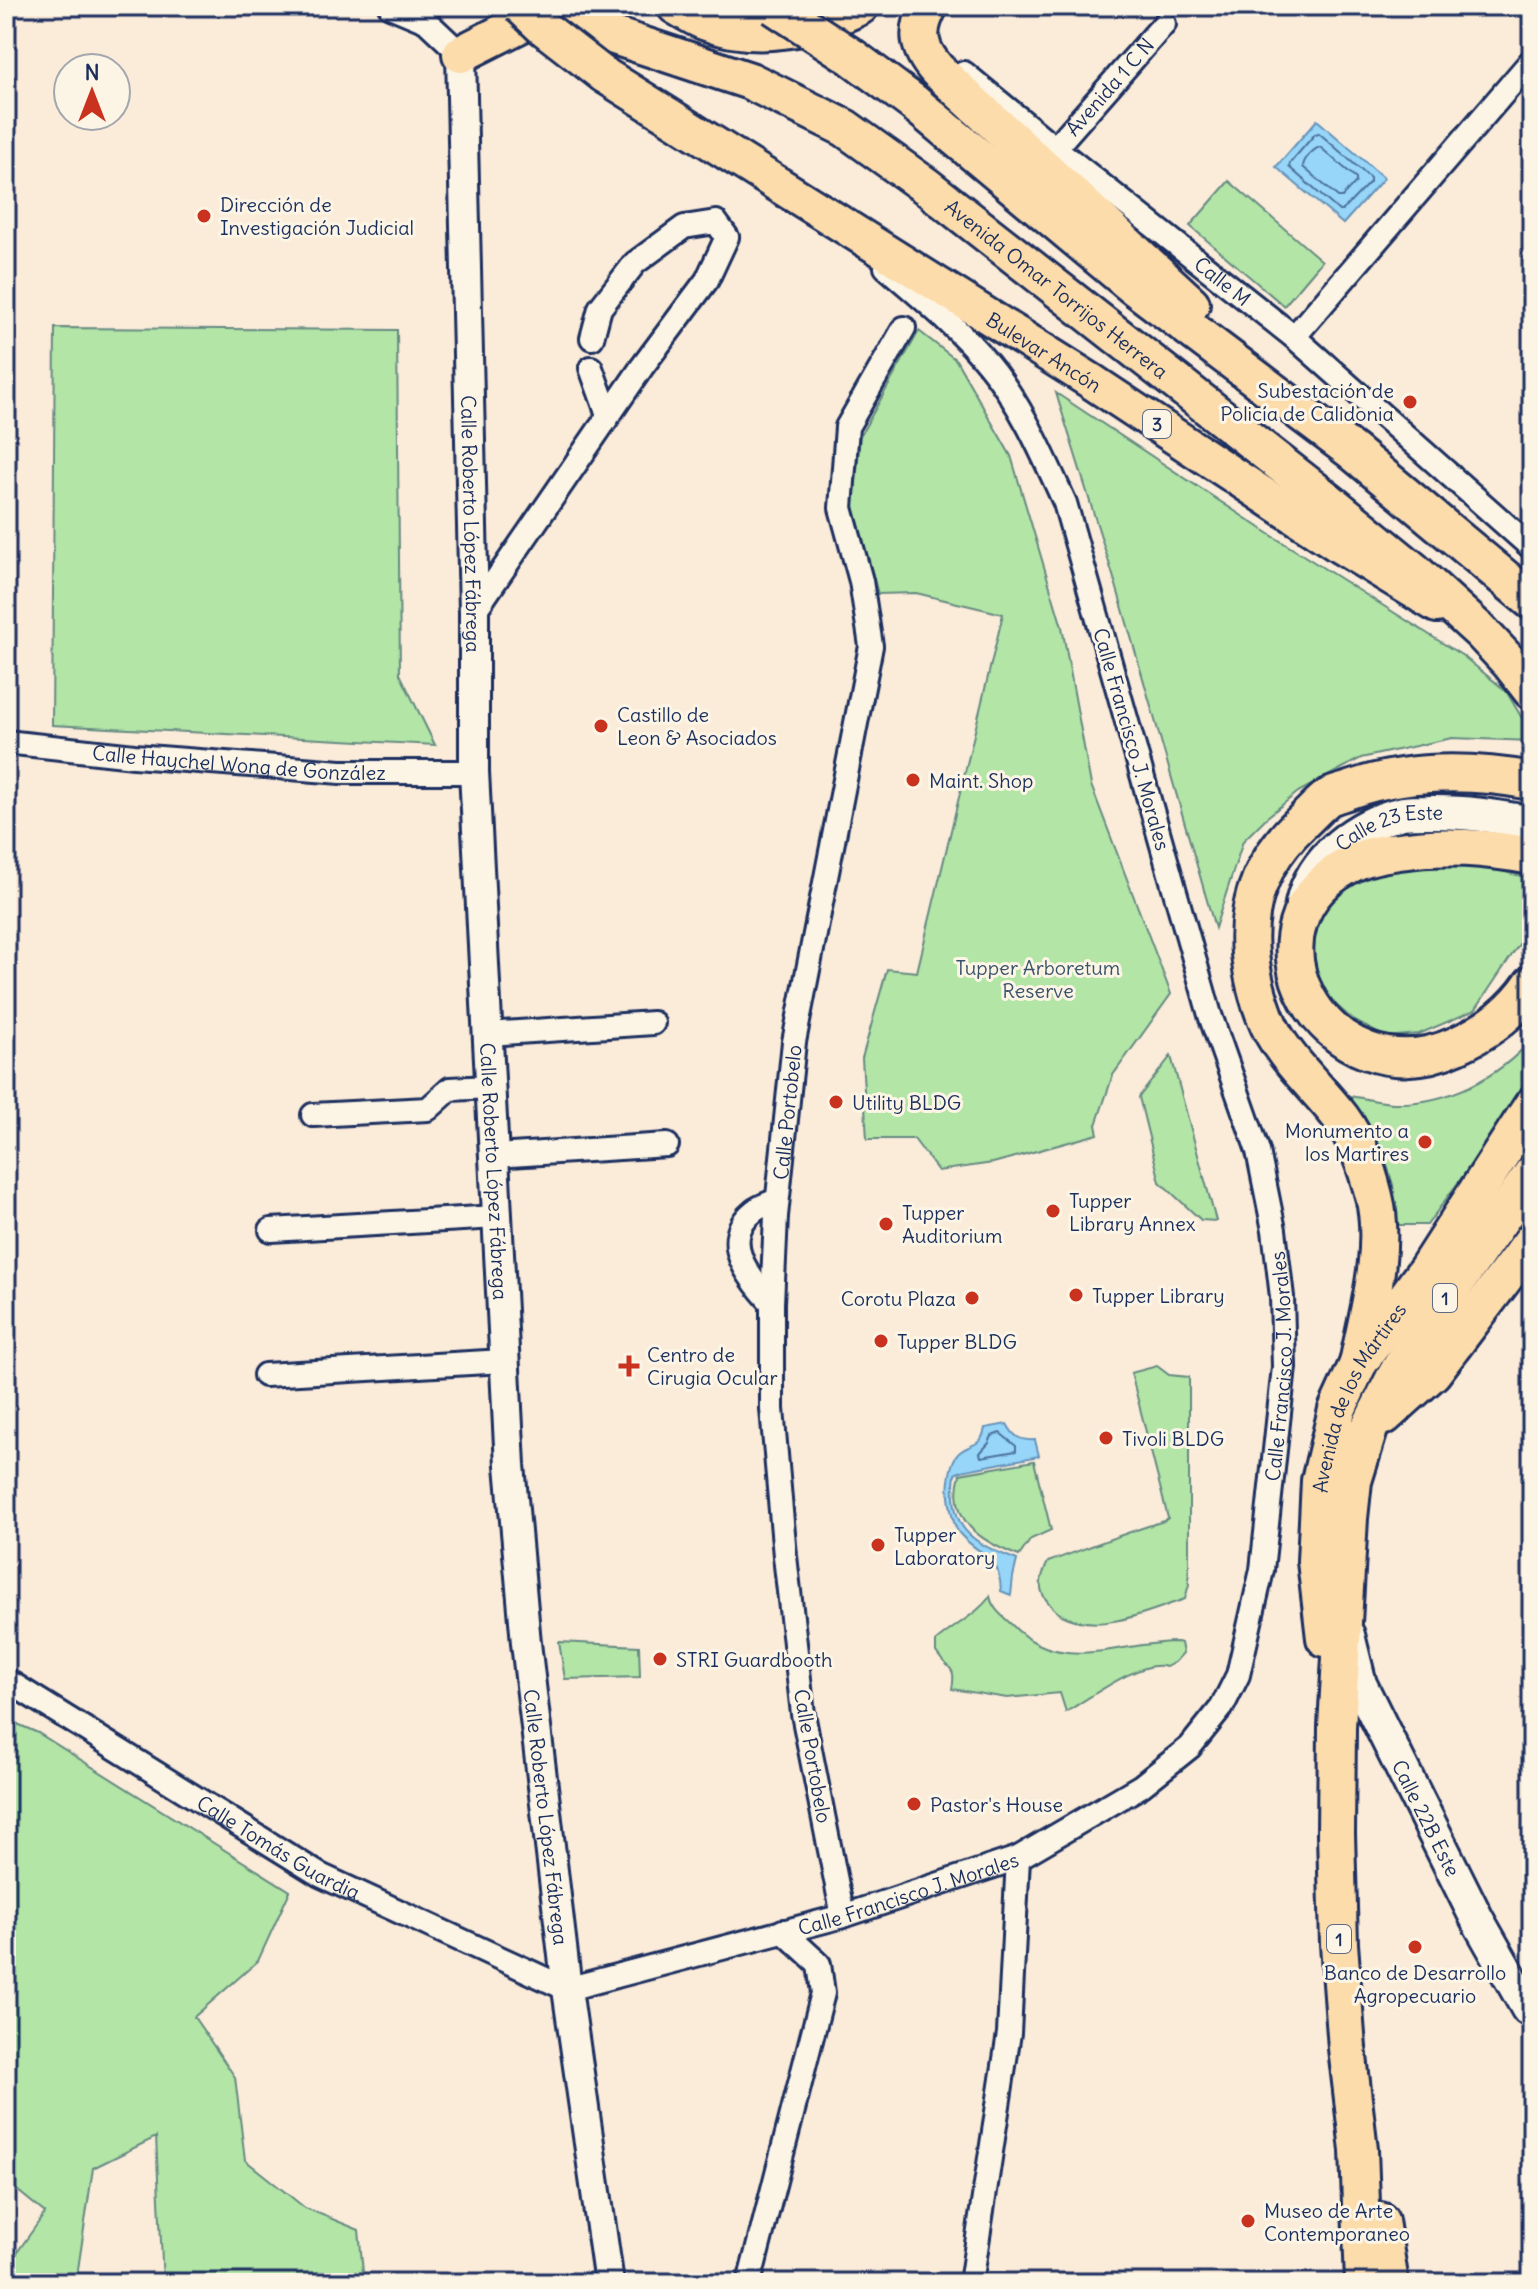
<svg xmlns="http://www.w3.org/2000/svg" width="1538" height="2289" font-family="Delius,sans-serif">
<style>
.green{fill:#b2e5a6;stroke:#668a82;stroke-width:2}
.water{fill:#97d6f8;stroke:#6593ba;stroke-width:2}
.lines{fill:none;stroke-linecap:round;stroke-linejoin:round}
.shore{stroke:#4d729c;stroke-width:2}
.minor-casing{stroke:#1b2f5e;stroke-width:28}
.tertiary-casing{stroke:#1b2f5e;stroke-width:34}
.secondary-casing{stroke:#1b2f5e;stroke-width:38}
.primary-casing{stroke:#1b2f5e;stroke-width:40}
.trunk-casing{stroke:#1b2f5e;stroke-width:42}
.minor{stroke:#fcf5e5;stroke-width:22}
.tertiary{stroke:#fcf5e5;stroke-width:28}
.secondary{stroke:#fcf5e5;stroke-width:32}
.primary{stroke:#fddcac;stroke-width:34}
.trunk{stroke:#fddcac;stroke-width:36}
.primary-bridge-casing{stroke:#1b2f5e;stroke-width:40;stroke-linecap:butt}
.trunk-bridge-casing{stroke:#1b2f5e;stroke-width:42;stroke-linecap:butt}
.primary-bridge{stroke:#fddcac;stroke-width:34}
.trunk-bridge{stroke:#fddcac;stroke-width:36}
.poi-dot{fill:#c8321e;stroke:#fcf5e5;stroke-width:3}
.labels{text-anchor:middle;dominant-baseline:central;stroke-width:6;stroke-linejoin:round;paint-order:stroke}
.shield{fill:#fcf5e5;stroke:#5e6a86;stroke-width:2}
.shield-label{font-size:18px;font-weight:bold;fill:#1b2f5e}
.street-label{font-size:20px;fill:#1b2f5e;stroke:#fcf5e5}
.poi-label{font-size:20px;fill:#1b2f5e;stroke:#fcf5e5;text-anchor:start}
.park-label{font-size:20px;fill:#39536c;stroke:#fcf5e5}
</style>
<rect width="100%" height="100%" fill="#fbebd9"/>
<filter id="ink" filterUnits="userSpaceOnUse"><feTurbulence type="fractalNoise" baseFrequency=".0125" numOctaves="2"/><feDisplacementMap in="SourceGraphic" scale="16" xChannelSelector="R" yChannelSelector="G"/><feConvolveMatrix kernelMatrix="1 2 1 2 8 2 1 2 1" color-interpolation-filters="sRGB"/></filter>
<g filter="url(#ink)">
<path class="green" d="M1229,181L1322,261L1284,306L1190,226Z
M55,328L397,330L400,674L435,745L52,725Z
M919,331L956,360L1011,456L1062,627L1091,785L1171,994L1113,1075L1096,1125L1098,1134L993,1163L938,1171L914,1139H867L862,1058L887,969L917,972L1003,614L916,593L878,594L854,506L860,436Z
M1056,393L1271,535L1463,656L1506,691L1532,735V741L1452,738L1361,758L1298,792L1266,818L1243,841L1215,928L1116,585Z
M1443,863L1490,868L1532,879V925L1475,1010L1419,1034L1385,1037L1353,1020L1323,993L1311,956L1314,922L1334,887L1364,873Z
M1532,1039L1531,1074L1481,1151L1427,1225H1397L1393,1185L1382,1149L1349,1096C1364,1098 1379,1102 1393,1103C1446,1105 1498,1078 1532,1039Z
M1171,1056L1216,1221L1201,1220L1160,1182L1139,1097Z
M1157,1366L1169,1375L1189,1377V1584L1185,1599C1148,1611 1100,1635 1062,1615C1056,1612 1052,1607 1048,1602C1036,1589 1041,1576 1048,1562C1087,1548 1124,1533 1164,1521L1168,1518L1131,1373Z
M1034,1461L1051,1530L1031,1539L1019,1556C980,1541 947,1521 960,1474Z
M990,1596C992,1609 1003,1616 1012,1625C1061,1675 1118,1642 1178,1642L1181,1643L1183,1653L1175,1662L1166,1667C1143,1658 1088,1699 1066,1712L1060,1693L1007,1698L952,1689C957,1664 947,1670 936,1652V1641C952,1627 980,1612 990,1596Z
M559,1642L639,1646L640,1677L565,1679Z
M6,1719L38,1733L290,1891L258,1961L194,2017L235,2077L245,2160L305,2208L359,2230L364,2283H163L156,2137L93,2168L76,2283H6V2268L45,2213L6,2181Z"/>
<path class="water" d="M1317,120L1384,178L1343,224L1276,167Z
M1007,1424C1014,1437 1020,1441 1035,1440L1039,1456L961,1471L955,1474C948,1529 970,1542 1017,1560L1013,1577L1011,1595L1001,1591C999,1551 982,1559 960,1534C952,1526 947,1492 949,1481C950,1472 952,1458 960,1452C973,1442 981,1448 985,1428Z"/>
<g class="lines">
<path class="shore" d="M1319,133L1370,178V182L1342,211H1339L1289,167L1290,163L1315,134Z
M1320,147L1356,178V182L1342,197H1338L1303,167C1303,160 1313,149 1320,147Z
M1000,1433L1016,1446V1451L981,1457L980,1453L989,1443L992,1436Z"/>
<g class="minor-casing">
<g id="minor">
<path d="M390,6L426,21L461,54"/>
<path id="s1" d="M964,73L1055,148L1294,337L1532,548"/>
<path id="s2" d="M1055,148L1164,24"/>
<path d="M1294,337L1532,60"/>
<path d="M591,368L608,415"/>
<path d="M474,612L642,367L707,280L727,237L716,222L684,227L635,263L600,308L592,338"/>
<path id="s3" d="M6,742L134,756L341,772H474"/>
<path d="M487,1034L653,1023"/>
<path d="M313,1115L428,1109L450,1089L490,1087"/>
<path d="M494,1156L667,1145"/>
<path d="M271,1230L497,1217"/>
<path d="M772,1303C749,1278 718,1240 754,1211C760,1206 770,1203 777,1200"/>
<path d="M265,1375L504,1361"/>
<path id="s4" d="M6,1680L320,1875L567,1989L843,1916L1018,1858L1141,1786L1190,1747L1222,1707L1238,1675L1262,1570L1284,1367L1282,1297L1274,1230L1258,1151L1210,1015L1065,503C1043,455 1022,405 988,364C959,328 920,297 886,267"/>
<path id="s5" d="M843,1916L803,1714L785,1556L772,1409V1303L776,1216L794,1042L871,646L861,581L841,508L847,427L904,328"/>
<path d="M749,2283L823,1993L819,1964L783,1931"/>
<path d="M971,2283L1009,2033L1018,1858"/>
</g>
</g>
<g class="tertiary-casing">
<g id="tertiary">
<path id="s6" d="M461,54L474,612V772L510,1465L526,1643L567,1989L609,2283"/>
</g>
</g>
<g class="secondary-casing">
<g id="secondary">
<path id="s7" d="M1302,904C1312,857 1358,823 1403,813C1410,812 1420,812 1428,812C1463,811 1497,816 1532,823"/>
<path id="s8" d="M1348,1635L1360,1684L1477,1919L1528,2009L1532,2011"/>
</g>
</g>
<g class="primary-casing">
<g id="primary">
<path id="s9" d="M604,75L1091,381L1342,547L1437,605"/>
</g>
</g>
<g class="trunk-casing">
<g id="trunk">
<path d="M676,6C685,11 694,17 704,21C754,41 813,30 860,6"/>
<path d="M929,6C915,32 918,48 937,70L1191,304"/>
<path id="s10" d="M515,8L599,31L750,81L845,128L926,186L1332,504L1414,571L1481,632L1511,664L1532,691"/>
<path d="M461,54L540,14"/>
<path d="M852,57L914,103L1132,285L1352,451L1532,601"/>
<path d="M1532,856C1487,848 1444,844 1399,851C1385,853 1370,855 1357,861C1224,922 1325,1106 1457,1045C1488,1031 1513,1012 1532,984"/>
<path d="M1358,1364C1368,1313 1387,1248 1374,1196C1367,1169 1358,1141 1341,1118C1316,1085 1280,1056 1265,1016C1238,944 1243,877 1302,822C1311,814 1320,803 1329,797C1336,794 1345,792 1352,789C1410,769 1472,770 1532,781"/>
<path d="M1384,1416L1433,1372L1532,1241"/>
<path id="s11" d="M1325,1638L1316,1561L1320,1481L1337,1410L1358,1364L1427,1269L1532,1106"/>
<path d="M1380,2221L1390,2283"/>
<path d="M1364,2283L1359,2150L1347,2048L1339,1944L1336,1834L1337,1727L1349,1518L1353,1481L1369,1429L1395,1377L1422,1331L1532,1174"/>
</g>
</g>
<use href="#minor" class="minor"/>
<use href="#tertiary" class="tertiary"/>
<use href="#secondary" class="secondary"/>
<use href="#primary" class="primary"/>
<use href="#trunk" class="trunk"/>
<g class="primary-bridge-casing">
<path id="primary-bridge" d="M520,6L541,26L604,75"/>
</g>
<g class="trunk-bridge-casing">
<path id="trunk-bridge" d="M774,6L852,57"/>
</g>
<use href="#primary-bridge" class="primary-bridge"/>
<use href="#trunk-bridge" class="trunk-bridge"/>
</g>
</g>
<g class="poi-dot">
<circle cx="204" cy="216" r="8"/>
<circle cx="1410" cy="402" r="8"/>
<circle cx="601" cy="726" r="8"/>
<circle cx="913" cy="780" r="8"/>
<circle cx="836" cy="1102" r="8"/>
<circle cx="1425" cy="1142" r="8"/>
<circle cx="1053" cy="1211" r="8"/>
<circle cx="886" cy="1224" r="8"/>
<circle cx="1076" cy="1295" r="8"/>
<circle cx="972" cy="1298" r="8"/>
<circle cx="881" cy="1341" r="8"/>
<path d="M625 1354h8v8h8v8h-8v8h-8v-8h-8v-8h8z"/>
<circle cx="1106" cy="1438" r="8"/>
<circle cx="878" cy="1545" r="8"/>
<circle cx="660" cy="1659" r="8"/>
<circle cx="914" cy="1804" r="8"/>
<circle cx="1415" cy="1947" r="8"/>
<circle cx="1248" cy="2221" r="8"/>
</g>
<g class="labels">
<g class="shield">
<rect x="1143" y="410" width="28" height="28" rx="6"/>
<rect x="1433" y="1284" width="24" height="28" rx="6"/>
<rect x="1327" y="1925" width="24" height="28" rx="6"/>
</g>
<g class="shield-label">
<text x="1157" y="424">3</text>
<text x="1445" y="1298">1</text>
<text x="1339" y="1939">1</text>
</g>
<g class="street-label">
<text stroke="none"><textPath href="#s2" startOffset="82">Avenida 1 C N</textPath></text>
<text stroke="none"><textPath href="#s1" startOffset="332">Calle M</textPath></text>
<text stroke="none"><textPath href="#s10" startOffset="618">Avenida Omar Torrijos Herrera</textPath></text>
<text stroke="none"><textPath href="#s9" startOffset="520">Bulevar Ancón</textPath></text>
<text stroke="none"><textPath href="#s6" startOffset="470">Calle Roberto López Fábrega</textPath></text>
<text transform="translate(1132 739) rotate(74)">Calle Francisco J. Morales</text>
<text stroke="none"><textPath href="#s3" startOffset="234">Calle Haychel Wong de González</textPath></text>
<text stroke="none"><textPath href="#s7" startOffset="126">Calle 23 Este</textPath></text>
<text stroke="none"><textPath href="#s5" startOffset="810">Calle Portobelo</textPath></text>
<text stroke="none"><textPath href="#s6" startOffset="1118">Calle Roberto López Fábrega</textPath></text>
<text stroke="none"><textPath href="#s4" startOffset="1716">Calle Francisco J. Morales</textPath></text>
<text stroke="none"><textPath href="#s11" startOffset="250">Avenida de los Mártires</textPath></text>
<text transform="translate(813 1756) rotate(80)">Calle Portobelo</text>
<text stroke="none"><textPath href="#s6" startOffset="1766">Calle Roberto López Fábrega</textPath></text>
<text stroke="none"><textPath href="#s8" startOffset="200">Calle 22B Este</textPath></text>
<text stroke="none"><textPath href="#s4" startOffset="320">Calle Tomás Guardia</textPath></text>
<text stroke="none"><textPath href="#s4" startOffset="996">Calle Francisco J. Morales</textPath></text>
</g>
<g class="poi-label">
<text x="220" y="204">Dirección de<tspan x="220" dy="23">Investigación Judicial</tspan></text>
<text x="1394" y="390" text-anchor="end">Subestación de<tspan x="1394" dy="23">Policía de Calidonia</tspan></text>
<text x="617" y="714">Castillo de<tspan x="617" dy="23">Leon &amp; Asociados</tspan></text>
<text x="929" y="780">Maint. Shop</text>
<text x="852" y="1102">Utility BLDG</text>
<text x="1409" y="1130" text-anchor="end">Monumento a<tspan x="1409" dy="23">los Martires</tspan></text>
<text x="1069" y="1200">Tupper<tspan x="1069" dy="23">Library Annex</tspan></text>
<text x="902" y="1212">Tupper<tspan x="902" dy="23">Auditorium</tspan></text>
<text x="1092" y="1295">Tupper Library</text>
<text x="956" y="1298" text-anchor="end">Corotu Plaza</text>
<text x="897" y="1341">Tupper BLDG</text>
<text x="647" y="1354">Centro de<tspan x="647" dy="23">Cirugia Ocular</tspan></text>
<text x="1122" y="1438">Tivoli BLDG</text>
<text x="894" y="1534">Tupper<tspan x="894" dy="23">Laboratory</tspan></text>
<text x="676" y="1659">STRI Guardbooth</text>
<text x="930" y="1804">Pastor's House</text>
<text x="1415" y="1972" text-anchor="middle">Banco de Desarrollo<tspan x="1415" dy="23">Agropecuario</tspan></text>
<text x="1264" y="2210">Museo de Arte<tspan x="1264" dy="23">Contemporaneo</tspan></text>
</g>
<g class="park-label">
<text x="1038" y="967">Tupper Arboretum<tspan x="1038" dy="23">Reserve</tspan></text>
</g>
</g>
<rect width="1538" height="2289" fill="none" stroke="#fcf5e5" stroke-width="32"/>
<rect x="16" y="16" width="1506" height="2257" fill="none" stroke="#1b2f5e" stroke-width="3" filter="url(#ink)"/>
<g transform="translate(92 92)"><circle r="38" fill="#fcf5e5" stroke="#a2a6af" stroke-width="2"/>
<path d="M0-6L14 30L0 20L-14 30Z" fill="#c8321e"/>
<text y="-12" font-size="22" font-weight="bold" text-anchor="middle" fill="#1b2f5e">N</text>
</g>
</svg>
